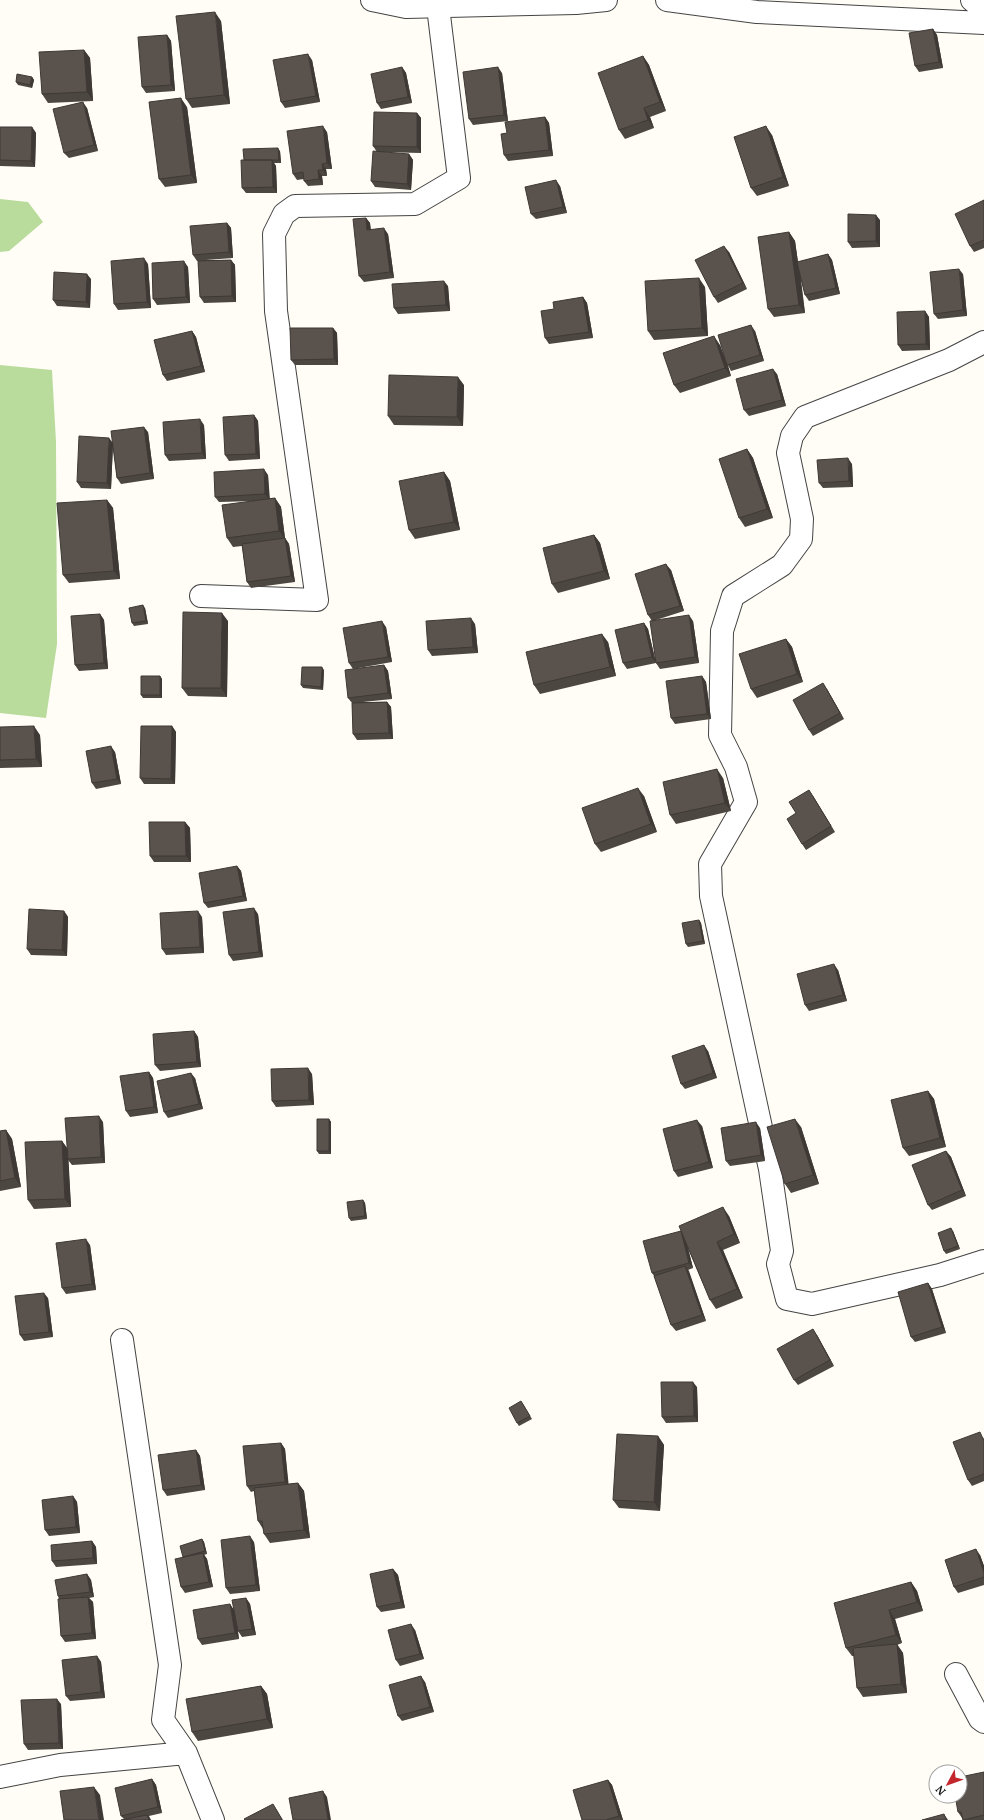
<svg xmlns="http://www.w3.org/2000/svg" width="984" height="1820" font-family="'PT Serif',serif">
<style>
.forest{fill:#b9dc9c}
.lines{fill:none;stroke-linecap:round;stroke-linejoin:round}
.minor-casing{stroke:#444;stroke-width:24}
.minor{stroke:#fff;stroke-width:22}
.wall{fill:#4d4742}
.shaded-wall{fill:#3f3936}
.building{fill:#5a524d;stroke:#3f3936}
</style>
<rect width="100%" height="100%" fill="#fffdf5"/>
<path class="forest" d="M0,199L28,202L43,222L9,251L0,252Z
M0,365L52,370L56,442L57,644L46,718L0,713Z"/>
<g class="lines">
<g class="minor-casing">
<path id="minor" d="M372,0L406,7L576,3L606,0
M667,0L757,12L984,23
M972,0L984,10
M984,342L949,360L805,417L792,436L788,453L802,519L801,539L782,565L733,596L722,631L720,735L736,767L746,802L710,864L711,896L770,1169L782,1251L778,1264L787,1299L812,1304L940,1275L984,1261
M201,596L317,600L276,311L274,234L284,214L295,206L415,204L459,178L438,7
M122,1340L170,1665L163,1720L186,1753L213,1820
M956,1674L980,1719L984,1722
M0,1777L60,1765L186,1753"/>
</g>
<use href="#minor" class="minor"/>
</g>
<path class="wall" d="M221,21L230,104L192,108L186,99Z
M933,29L937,35L943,68L919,72L915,66Z
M167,35L171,41L175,91L146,93L142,87Z
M84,50L90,58L93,101L48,103L42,94Z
M643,56L649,65L666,111L650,117L654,128L625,139L619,130Z
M312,60L320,102L285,108L281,102Z
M402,67L406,73L412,103L381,109L377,103Z
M502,73L508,121L473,125L469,119Z
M32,77L34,80L32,88L18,85L16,82Z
M187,107L197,183L165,187L159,179Z
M87,108L98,151L69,158L64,153Z
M417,113L421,118V153L377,152L373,146Z
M545,117L549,123L553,156L508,161L504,155L507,133Z
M0,127H32L36,133L35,167L0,166Z
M327,132L332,169H326L327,176H322L323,185L308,186L304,181V179L297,180L293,174Z
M772,135L789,186L757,196L751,188Z
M280,151L281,163H274L276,166L277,193H246L242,188L244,160Z
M409,154L413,160L411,190L375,187L371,181Z
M560,186L567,213L536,219L531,214Z
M984,200V248L974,252L970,246Z
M366,218L370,223L371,230L388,234L394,278L364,282L359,276Z
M880,220V247L852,248L848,242Z
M227,223L231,228L233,258L206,260H231L235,265L236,302L204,303L200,297L198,261H197L193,255Z
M789,232L795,241L798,262L828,254L832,260L840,294L809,301L805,295L801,279L805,313L774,317L768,309Z
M729,252L747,289L718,303L714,297Z
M148,264L151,308L118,310L114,304Z
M188,267L190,303L157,305L153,299Z
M963,274L967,316L938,319L934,314Z
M91,279L90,308L57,306L53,300Z
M448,286L450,311L398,314L394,308Z
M705,287L708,336L654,340L648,331Z
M583,297L587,303L593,338L549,344L545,338L554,309Z
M925,311L929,317L930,350L902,351L898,345Z
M333,328L337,333L338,365H295L291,360Z
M192,331L196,337L205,372L167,381L163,375Z
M755,331L764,361L731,371L728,365L731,376L680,393L674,385L720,345L726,361Z
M777,374L786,406L749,416L744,410Z
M464,385L463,426L394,425L388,416Z
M254,415L258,421L260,459L229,461L225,455Z
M204,425L206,459L169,461L165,455Z
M148,432L154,479L121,484L117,478L113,445L111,489L81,488L77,482L113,443Z
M747,449L753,458L773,518L745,527L739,518Z
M852,464L853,487L823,488L819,483Z
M444,472L450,481L460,530L415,539L409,530Z
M268,475L269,499L275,498L281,507L285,538L289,544L295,582L251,588L247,582L242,546L233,547L227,538L256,501L219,502L215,497Z
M107,500L113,508L120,579L69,583L63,575Z
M594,535L600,543L610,579L558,593L552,584Z
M671,570L684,611L656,620L693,621L699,663L660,669L656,663L652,621L648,615Z
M145,608L148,624L134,626L132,623Z
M100,614L104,620L108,669L79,671L75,665Z
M228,621L227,697L188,696L182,688Z
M644,623L648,629L656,663L627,669L623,663Z
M475,624L478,653L432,656L428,650Z
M386,627L392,662L353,669L349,663Z
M786,639L792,647L803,682L757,698L751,689Z
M608,642L616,676L540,694L534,685Z
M384,665L388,671L392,699L363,702H387L391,707L393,739L357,740L353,734L352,703L348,698Z
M324,670L323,690L303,688L301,685Z
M160,676L162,679V698H143L141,695Z
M702,676L706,682L711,719L675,724L671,718Z
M827,689L844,719L813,736L809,730Z
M172,726L176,732L175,784H144L140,778Z
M0,727L40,735L42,767L0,768Z
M115,752L121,784L96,789L92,783Z
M723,778L731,811L676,824L670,815Z
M644,796L657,832L601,852L595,844Z
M813,796L835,832L806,850L802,844L796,813Z
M185,822L190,828L191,862H154L150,856Z
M237,866L241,871L247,901L208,908L204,903Z
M64,911L68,917L67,956L31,955L27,949Z
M258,914L263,957L233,961L229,955Z
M202,917L204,953L166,955L162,949Z
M699,920L701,923L705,944L688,947L686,944Z
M838,970L847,1001L809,1011L805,1005Z
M194,1031L198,1037L201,1067L160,1071L155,1065Z
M708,1051L717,1078L685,1089L681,1084Z
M149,1072L153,1078L158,1113L130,1117L126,1111Z
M312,1074L314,1105L276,1107L272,1101Z
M195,1078L203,1109L168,1118L164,1112Z
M928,1091L934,1099L946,1147L909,1156L903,1148Z
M329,1119L331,1122V1154H319L317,1151Z
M103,1122L105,1163L72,1165L68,1160L71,1207L34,1209L28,1200L62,1141L67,1149Z
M702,1126L713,1168L678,1177L674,1171Z
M801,1127L819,1184L791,1193L785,1184Z
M760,1128L765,1161L730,1166L726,1161Z
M6,1130L12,1139L21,1187L0,1191V1131Z
M946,1151L951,1157L966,1196L932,1210L928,1205Z
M363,1200L365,1203L367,1219L351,1221L349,1218Z
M729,1216L740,1243L723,1250L743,1298L716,1309L710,1300L688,1248L693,1268L688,1270L706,1321L676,1331L671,1325L654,1276L652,1273L681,1231Z
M953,1231L960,1249L946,1254L944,1251Z
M90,1245L96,1290L66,1294L62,1288Z
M928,1283L932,1289L946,1333L915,1342L911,1337Z
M48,1298L53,1337L24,1341L20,1335Z
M817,1335L834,1366L798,1385L794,1380Z
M697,1387L698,1422L666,1423L662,1417Z
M523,1404L532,1419L519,1426L517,1423Z
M658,1436L664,1445L660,1511L619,1508L613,1500Z
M984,1437V1481L972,1486L968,1480Z
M281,1443L285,1449L288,1484L298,1483L304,1491L310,1538L270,1543L264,1534L263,1529L258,1521L254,1491L251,1492L247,1486Z
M196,1450L200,1456L205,1490L167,1496L163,1490Z
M73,1496L77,1502L80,1533L49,1536L45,1530Z
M202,1539L204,1542L207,1554L204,1555L207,1559L213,1587L185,1593L181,1587L183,1557Z
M92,1541L96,1547L97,1564L56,1567L52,1561Z
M254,1542L260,1591L230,1594L226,1588Z
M980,1555L984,1566V1585L958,1593L954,1587Z
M393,1569L398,1575L405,1608L381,1612L377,1607Z
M87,1574L91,1580L94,1597L89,1598L93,1602L96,1639L65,1642L61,1636L59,1599L58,1596Z
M911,1582L917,1591L923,1611L895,1619L902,1643L897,1645L903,1653L907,1693L863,1697L857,1688L854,1656H852L846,1648Z
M246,1598L250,1604L256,1635L242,1637L238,1631L239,1639L202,1645L198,1639L230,1604L233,1609Z
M415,1630L424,1659L400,1666L396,1660Z
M97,1656L101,1662L105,1698L70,1701L66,1696Z
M425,1682L434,1712L402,1721L398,1716Z
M261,1686L267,1694L273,1728L198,1741L192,1732Z
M61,1704L63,1749L28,1750L24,1744Z
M984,1772V1820H963L962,1818L958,1812V1800Z
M152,1779L156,1785L162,1813L149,1816L151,1820H121L124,1819L121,1816Z
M608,1780L612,1785L623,1820H582Z"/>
<path class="shaded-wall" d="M215,12L221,21L230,104L224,95Z
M933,29L937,35L943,68L939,62Z
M167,35L171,41L175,91L171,85Z
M84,50L90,58L93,101L87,92Z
M308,54L312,60L320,102L316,96Z
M643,56L649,65L666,111L660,102Z
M402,67L406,73L412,103L408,97Z
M498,67L502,73L508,121L504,115Z
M32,77L34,80L32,88L30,85Z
M181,98L187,107L197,183L191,175Z
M83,102L87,108L98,151L94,145Z
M644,108L650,117L654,128L648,120Z
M417,113L421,118V153L417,147Z
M545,117L549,123L553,156L549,150Z
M323,126L327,132L332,169L327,163Z
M766,126L772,135L789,186L783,177Z
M32,127L36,133L35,167L31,161Z
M278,148L280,151L281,163L279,160Z
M409,154L413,160L411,190L407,184Z
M272,160L276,166L277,193L273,187Z
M322,164L326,169L327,176L323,170Z
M318,170L322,176L323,185L319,179Z
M556,180L560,186L567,213L563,207Z
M876,215L880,220V247L876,241Z
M366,218L370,223L371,236L367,230Z
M227,223L231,228L233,258L229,252Z
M384,228L388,234L394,278L390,272Z
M789,232L795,241L805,313L799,305Z
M724,246L729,252L747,289L743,283Z
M828,254L832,260L840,294L836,288Z
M144,258L148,264L151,308L147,302Z
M231,260L235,265L236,302L232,296Z
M184,261L188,267L190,303L186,297Z
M959,269L963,274L967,316L963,310Z
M87,274L91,279L90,308L86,302Z
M699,278L705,287L708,336L702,328Z
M444,281L448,286L450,311L446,305Z
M583,297L587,303L593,338L589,332Z
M925,311L929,317L930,350L926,344Z
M751,325L755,331L764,361L760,355Z
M333,328L337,333L338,365L334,359Z
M192,331L196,337L205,372L201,366Z
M714,336L720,345L731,376L725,368Z
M773,369L777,374L786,406L782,400Z
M458,377L464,385L463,426L457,417Z
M254,415L258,421L260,459L256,454Z
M200,419L204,425L206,459L202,453Z
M144,427L148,432L154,479L150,473Z
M109,438L113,443L111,489L107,483Z
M747,449L753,458L773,518L767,509Z
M848,458L852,464L853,487L849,481Z
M264,469L268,475L270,500L265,494Z
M444,472L450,481L460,530L454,522Z
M275,498L281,507L285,538L289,544L295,582L291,576L285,539L279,531Z
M107,500L113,508L120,579L114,571Z
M594,535L600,543L610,579L604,571Z
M666,564L671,570L684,611L680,606Z
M143,605L145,608L148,624L146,621Z
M222,613L228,621L227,697L221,688Z
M100,614L104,620L108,669L104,663Z
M689,615L693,621L699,663L695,657Z
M471,618L475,624L478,653L473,647Z
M382,621L386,627L392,662L388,657Z
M644,623L648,629L656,663L652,657Z
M602,634L608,642L616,676L610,667Z
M786,639L792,647L803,682L797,674Z
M384,665L388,671L392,699L388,693Z
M322,667L324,670L323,690L321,687Z
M160,676L162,679V698L160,695Z
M702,676L706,682L711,719L707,714Z
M823,683L827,689L844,719L840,713Z
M387,702L391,707L393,739L389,733Z
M34,726L40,735L42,767L36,759Z
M172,726L176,732L175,784L171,779Z
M111,746L115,752L121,784L117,779Z
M717,769L723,778L731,811L725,803Z
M638,788L644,796L657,832L651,824Z
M809,790L813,796L835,832L831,826Z
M185,822L190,828L191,862L186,856Z
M237,866L241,871L247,901L243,896Z
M254,908L258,914L263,957L259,952Z
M64,911L68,917L67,956L62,950Z
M198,911L202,917L204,953L200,947Z
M699,920L701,923L705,944L703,941Z
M834,964L838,970L847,1001L843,995Z
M194,1031L198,1037L201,1067L197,1062Z
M704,1045L708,1051L717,1078L713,1073Z
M308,1068L312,1074L314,1105L309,1100Z
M149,1072L153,1078L158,1113L154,1107Z
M191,1073L195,1078L203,1109L199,1104Z
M928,1091L934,1099L946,1147L940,1138Z
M99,1116L103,1122L105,1163L101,1157Z
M329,1119L331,1122V1154L329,1151Z
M795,1119L801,1127L819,1184L813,1175Z
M697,1120L702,1126L713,1168L709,1162Z
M756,1122L760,1128L765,1161L761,1155Z
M6,1130L12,1139L21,1187L15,1178Z
M62,1141L68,1149L71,1207L65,1199Z
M946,1151L951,1157L966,1196L962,1190Z
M363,1200L365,1203L367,1219L365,1216Z
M723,1207L729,1216L740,1243L734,1234Z
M951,1228L953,1231L960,1249L958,1246Z
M681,1231L685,1237L693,1268L689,1263Z
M86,1239L90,1245L96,1290L92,1284Z
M717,1242L723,1250L743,1298L737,1289Z
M685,1266L689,1271L706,1321L702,1315Z
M928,1283L932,1289L946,1333L942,1327Z
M44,1293L48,1298L53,1337L49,1332Z
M813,1329L817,1335L834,1366L830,1360Z
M693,1382L697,1387L698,1422L694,1416Z
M658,1436L664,1445L660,1511L654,1502Z
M281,1443L285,1449L289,1488L285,1482Z
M196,1450L200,1456L205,1490L201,1485Z
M298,1483L304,1491L310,1538L304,1530Z
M73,1496L77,1502L80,1533L76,1527Z
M250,1536L254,1542L260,1591L256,1585Z
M202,1539L204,1542L207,1554L205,1551Z
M92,1541L96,1547L97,1564L93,1558Z
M976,1549L980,1555L984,1566V1573Z
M203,1553L207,1559L213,1587L209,1582Z
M393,1569L398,1575L405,1608L401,1602Z
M87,1574L91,1580L94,1597L90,1592Z
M911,1582L917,1591L923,1611L917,1602Z
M88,1597L93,1602L96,1639L92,1633Z
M246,1598L250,1604L256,1635L252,1629Z
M230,1604L234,1610L239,1639L235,1633Z
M889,1610L895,1619L902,1643L896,1635Z
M411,1624L415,1630L424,1659L420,1654Z
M897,1644L903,1653L907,1693L901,1684Z
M97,1656L101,1662L105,1698L101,1692Z
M421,1676L425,1682L434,1712L430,1707Z
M261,1686L267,1694L273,1728L267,1719Z
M57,1699L61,1704L63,1749L59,1743Z
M152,1779L156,1785L162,1813L158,1807Z
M608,1780L612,1785L623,1820H622L619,1816Z
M94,1787L100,1795L104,1820H99Z
M323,1791L327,1797L331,1820H328Z
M273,1804L277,1810L283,1820H282Z
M944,1814L948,1820H946Z
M147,1815L151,1820H149Z"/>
<path class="building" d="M215,12L224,95L186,99L176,16Z
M933,29L939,62L915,66L909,33Z
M167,35L171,85L142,87L138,37Z
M84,50L87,92L42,94L39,52Z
M308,54L316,96L281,102L273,60Z
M643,56L660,102L644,108L648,120L619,130L598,73Z
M402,67L408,97L377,103L371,74Z
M498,67L504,115L469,119L463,72Z
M17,74L32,77L30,85L16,82Z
M181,98L191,175L159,179L149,102Z
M83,102L94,145L64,153L53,109Z
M374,112L417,113V147L373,146Z
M545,117L549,150L504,155L501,134L507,133L505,122Z
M323,126L327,163L322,164L323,170H318L319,179L304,181L303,172L293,174L287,131Z
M766,126L783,177L751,188L734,137Z
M0,127H32L31,161L0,160Z
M278,148L279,160H244L243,149Z
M373,151L409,154L407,184L371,181Z
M241,160H272L273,187L242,188Z
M556,180L563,207L531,214L525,187Z
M984,200V240L970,246L955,214Z
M848,214L876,215V241L848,242Z
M366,218L367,230L384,228L390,272L359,276L353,219Z
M227,223L229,252L193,255L190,226Z
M789,232L799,305L768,309L758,237Z
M724,246L743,283L714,297L695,260Z
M828,254L836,288L805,295L797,262Z
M144,258L147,302L114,304L111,261Z
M231,260L232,296L200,297L198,261Z
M184,261L186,297L153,299L152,263Z
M959,269L963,310L934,314L930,272Z
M54,272L87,274L86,302L53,300Z
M699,278L702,328L648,331L645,281Z
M444,281L446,305L394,308L392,284Z
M583,297L589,332L545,338L541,311L554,309L553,302Z
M925,311L926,344L898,345L897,312Z
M751,325L760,355L727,365L718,335Z
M290,328H333L334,359L291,360Z
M192,331L201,366L163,375L154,340Z
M714,336L725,368L674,385L663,353Z
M773,369L782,400L744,410L736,379Z
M389,375L458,377L457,417L388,416Z
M254,415L256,454L225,455L223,417Z
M200,419L202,453L165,455L163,422Z
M144,427L150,473L117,478L111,431Z
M79,436L109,438L107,483L77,482Z
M747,449L767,509L739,518L719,459Z
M848,458L849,481L819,483L817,460Z
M264,469L265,494L215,497L214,472Z
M444,472L454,522L409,530L399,481Z
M275,498L279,531L227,538L222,505Z
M107,500L114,571L63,575L57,503Z
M594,535L604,571L552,584L543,548Z
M285,538L291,576L247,582L242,544Z
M666,564L680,606L648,615L635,574Z
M143,605L146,621L132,623L129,608Z
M183,612L222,613L221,688H182Z
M100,614L104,663L75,665L71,616Z
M689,615L695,657L656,663L650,621Z
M471,618L473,647L428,650L426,621Z
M382,621L388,657L349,663L343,628Z
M644,623L652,657L623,663L615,630Z
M602,634L610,667L534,685L526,652Z
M786,639L797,674L751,689L739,654Z
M384,665L388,693L348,698L345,670Z
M302,667H322L321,687L301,685Z
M141,676H160V695H141Z
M702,676L707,714L671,718L666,681Z
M823,683L840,713L809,730L793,700Z
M387,702L389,733L353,734L352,703Z
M34,726L36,759L0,760V727Z
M141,726H172L171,779L140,778Z
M111,746L117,779L92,783L86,751Z
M717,769L725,803L670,815L663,782Z
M638,788L651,824L595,844L582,808Z
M809,790L831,826L802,844L787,819L796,813L789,802Z
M149,822H185L186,856H150Z
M237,866L243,896L204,903L199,873Z
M254,908L259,952L229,955L223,912Z
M29,909L64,911L62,950L27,949Z
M198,911L200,947L162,949L160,913Z
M699,920L703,941L686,944L682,923Z
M834,964L843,995L805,1005L797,974Z
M194,1031L197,1062L155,1065L153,1034Z
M704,1045L713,1073L681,1084L672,1056Z
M308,1068L309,1100L272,1101L271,1069Z
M149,1072L154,1107L126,1111L120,1076Z
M191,1073L199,1104L164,1112L157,1081Z
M928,1091L940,1138L903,1148L891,1100Z
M99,1116L101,1157L68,1159L65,1118Z
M317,1119H329V1151H317Z
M795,1119L813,1175L785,1184L767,1127Z
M697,1120L709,1162L674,1171L663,1129Z
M756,1122L761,1155L726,1161L721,1128Z
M6,1130L15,1178L0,1181V1131Z
M62,1141L65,1199L28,1200L25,1142Z
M946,1151L962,1190L928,1205L912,1165Z
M363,1200L365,1216L349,1218L347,1202Z
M723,1207L734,1234L717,1242L737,1289L710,1300L679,1226Z
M951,1228L958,1246L944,1251L938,1233Z
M681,1231L689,1263L652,1273L643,1241Z
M86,1239L92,1284L62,1288L56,1243Z
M685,1266L702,1315L671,1325L654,1276Z
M928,1283L942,1327L911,1337L898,1292Z
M44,1293L49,1332L20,1335L15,1296Z
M813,1329L830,1360L794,1380L777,1349Z
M661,1382H693L694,1416L662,1417Z
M521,1401L530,1416L517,1423L509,1408Z
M980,1432L984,1441V1474L968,1480L953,1442Z
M617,1434L658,1436L654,1502L613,1500Z
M281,1443L285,1482L247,1486L243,1446Z
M196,1450L201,1485L163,1490L158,1455Z
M298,1483L304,1530L264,1534L262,1521H258L254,1488Z
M73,1496L76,1527L45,1530L42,1500Z
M250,1536L256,1585L226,1588L221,1540Z
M202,1539L205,1551L183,1557L180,1546Z
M92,1541L93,1558L52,1561L51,1545Z
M976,1549L984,1573V1577L954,1587L945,1560Z
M203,1553L209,1582L181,1587L175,1559Z
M393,1569L401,1602L377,1607L370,1574Z
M87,1574L90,1592L58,1596L55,1580Z
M911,1582L917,1602L889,1610L896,1635L846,1648L834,1603Z
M88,1597L92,1633L61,1636L58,1599Z
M246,1598L252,1629L238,1631L232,1600Z
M230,1604L235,1633L198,1639L193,1610Z
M411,1624L420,1654L396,1660L388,1630Z
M897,1644L901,1684L857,1688L853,1648Z
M97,1656L101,1692L66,1696L62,1660Z
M421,1676L430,1707L398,1716L389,1685Z
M261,1686L267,1719L192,1732L186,1699Z
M57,1699L59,1743L24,1744L21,1700Z
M984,1772V1815L963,1820L961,1812H958L956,1801L958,1800L957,1796H960V1777Z
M152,1779L158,1807L121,1816L115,1788Z
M608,1780L619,1816L606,1820H582L573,1790Z
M94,1787L99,1820H64L60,1791Z
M323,1791L328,1820H293L289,1798Z
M273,1804L282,1820H245L244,1819Z
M944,1814L946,1820H922Z
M147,1815L149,1820H121Z"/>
<g transform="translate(948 1784) rotate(229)"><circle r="19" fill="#ffffff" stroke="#a0a0a0"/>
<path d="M0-3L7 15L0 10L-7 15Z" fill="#c4262e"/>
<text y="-6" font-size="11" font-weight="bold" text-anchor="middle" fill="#111111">N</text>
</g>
</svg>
